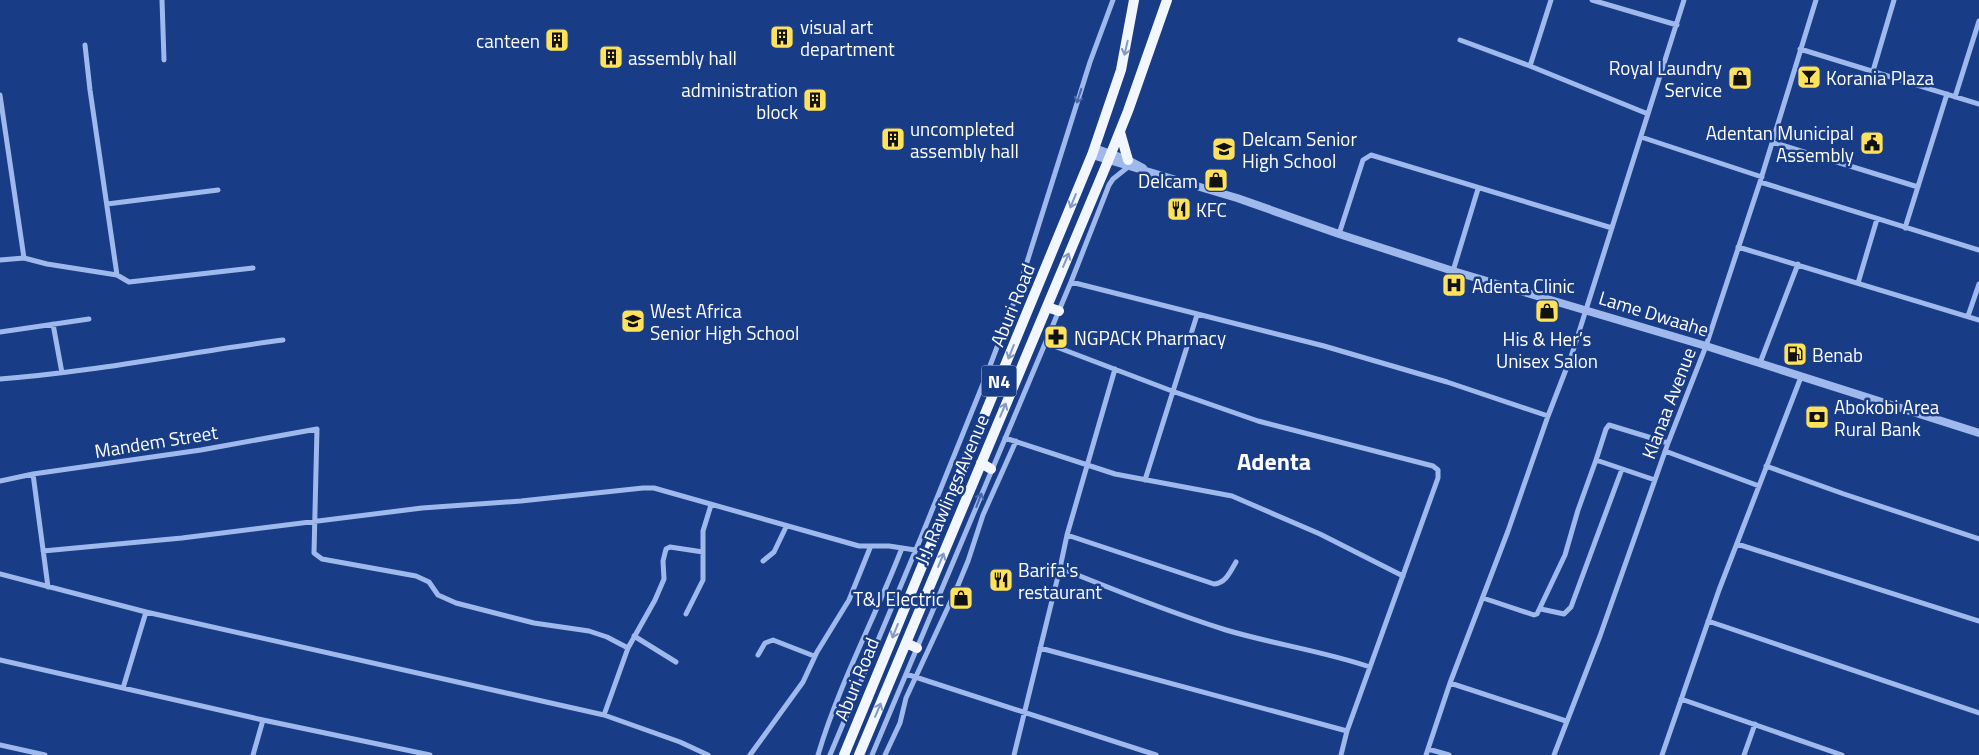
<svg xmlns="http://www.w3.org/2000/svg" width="1979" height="755" font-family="'Titillium Web',sans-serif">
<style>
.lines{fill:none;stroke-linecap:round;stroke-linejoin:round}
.minor{stroke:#9fb9ed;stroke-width:5}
.tertiary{stroke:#9fb9ed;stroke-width:8}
.trunk{stroke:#f2f6ff;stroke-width:10}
.oneway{stroke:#8599c2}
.oneway2{stroke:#4768aa}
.labels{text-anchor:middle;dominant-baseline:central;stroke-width:5;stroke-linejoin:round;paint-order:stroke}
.shield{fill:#183c86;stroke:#bac4db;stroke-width:1}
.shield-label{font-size:18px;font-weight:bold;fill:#fff}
.poi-label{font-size:19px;fill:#fff;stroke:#183c86;text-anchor:start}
.street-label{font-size:19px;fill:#fff;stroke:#183c86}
.district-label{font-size:24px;font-weight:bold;fill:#fff;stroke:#183c86}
</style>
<rect width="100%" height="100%" fill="#183c86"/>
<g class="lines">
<path class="minor" d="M162,0L164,60
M1592,0L1677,25
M1460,40L1530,66L1648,114
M85,45L90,90L117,275
M1800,49L1979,104
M1530,66L1551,0
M1873,71L1894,0
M0,95L24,258
M1955,97L1979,21
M1641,137L1762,177
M1772,142L1918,187
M1760,182L1979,250
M107,204L218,190
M1905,228L1947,94
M1339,234L1363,160L1371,155L1612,228
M1738,247L1979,320
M0,260L24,258L47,264L117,275L129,282L253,268
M1453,271L1478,189
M1071,282L1324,346L1447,382L1548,416
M1858,283L1877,219
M1968,316L1979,284
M53,324L62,373
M0,332L89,319
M1046,343L1172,391L1258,421L1433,466L1438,470V478L1347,731L1341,755
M1760,363L1798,264
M0,379C95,372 189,352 283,340
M1005,438L1115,474L1232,496L1320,534L1403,576
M1665,451L1759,486
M1596,460L1606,429L1609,425L1668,443
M1766,466L1844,494L1979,539
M33,474L48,587
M1145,480L1197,315
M0,481L33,474L201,450L317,429L314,553L322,559L416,576L429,582L438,595L456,603L534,623L589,631L607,637L628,648
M1067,535L1214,584C1226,583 1230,572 1236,562
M1737,544L1979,621
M43,551L182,538L422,508L521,501L643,488H654L668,492L859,546H889L915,550
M763,561L774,552L786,527
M1060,568C1115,590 1169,612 1226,630C1273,644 1323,651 1370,667
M0,574L146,612L604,715L680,742L708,755
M1483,598L1534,615L1537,614L1565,555L1578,510L1596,460L1655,480
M1541,609L1564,614L1571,607L1622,469
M686,614L703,580V531L711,505
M1708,621L1979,713
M634,636L676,662
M1040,648L1347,731
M758,655L765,643L773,640L814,656
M0,660L263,720L430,755
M906,674L1156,755
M1450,683L1566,721
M123,688L146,612
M1681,699L1842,755
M604,715L628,648L655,600L664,579L663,561L666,549L670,547L703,552
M0,745L45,755
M1428,749L1449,755
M253,755L263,720
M750,755L803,682L817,652L849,600L870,548
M818,755C839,684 875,618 902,548
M830,755L922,535L985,379L1016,297L1090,62L1113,0
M872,755L1071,282L1109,185L1113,179L1128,167
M885,755L900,723L906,698L956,590L968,561L983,515L1016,441
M1014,755L1060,568L1067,535L1115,369
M1426,755L1450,683L1508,531L1548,416L1572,354L1684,0
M1554,755L1600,636L1668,443L1706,346L1760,182L1816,0
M1662,755L1719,590L1801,377
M1744,755L1755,724"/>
<path class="tertiary" d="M1094,148L1128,160L1143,168
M1092,155L1237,198L1339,234L1453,271L1706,346L1979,433"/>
<path class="trunk" d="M1120,132L1128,160
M1047,307L1059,311
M981,463L991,469
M906,643L917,648
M844,755L1092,155L1121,70L1134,0
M859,755L1108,161L1128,111L1167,0"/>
</g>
<defs><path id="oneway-shaft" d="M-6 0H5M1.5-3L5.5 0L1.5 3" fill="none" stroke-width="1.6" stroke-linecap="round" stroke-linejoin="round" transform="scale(1.25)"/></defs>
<g class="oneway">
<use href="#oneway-shaft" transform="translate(1126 48) rotate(103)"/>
<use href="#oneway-shaft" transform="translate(1073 201) rotate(112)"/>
<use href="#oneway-shaft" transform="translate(1066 260) rotate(-67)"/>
<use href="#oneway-shaft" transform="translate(1011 352) rotate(112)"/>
<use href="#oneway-shaft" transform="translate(1003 410) rotate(-67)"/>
<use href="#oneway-shaft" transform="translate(941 560) rotate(-67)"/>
<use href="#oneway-shaft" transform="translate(895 631) rotate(112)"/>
<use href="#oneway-shaft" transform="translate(878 710) rotate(-67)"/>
</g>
<g class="oneway2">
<use href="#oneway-shaft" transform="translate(1079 96) rotate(108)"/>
<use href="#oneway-shaft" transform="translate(979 500) rotate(-69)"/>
</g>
<defs>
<g id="building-square" transform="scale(1.25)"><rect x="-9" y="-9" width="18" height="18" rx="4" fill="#ffe25b" stroke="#183c86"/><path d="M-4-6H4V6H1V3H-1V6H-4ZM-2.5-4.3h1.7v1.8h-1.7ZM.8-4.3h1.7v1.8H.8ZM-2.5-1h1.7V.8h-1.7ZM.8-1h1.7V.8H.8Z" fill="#111"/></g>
<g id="bar-square" transform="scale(1.25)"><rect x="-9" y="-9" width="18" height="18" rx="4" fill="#ffe25b" stroke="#183c86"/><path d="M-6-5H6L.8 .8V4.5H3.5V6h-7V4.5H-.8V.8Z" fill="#111"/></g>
<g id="shop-square" transform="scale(1.25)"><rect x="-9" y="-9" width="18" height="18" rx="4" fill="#ffe25b" stroke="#183c86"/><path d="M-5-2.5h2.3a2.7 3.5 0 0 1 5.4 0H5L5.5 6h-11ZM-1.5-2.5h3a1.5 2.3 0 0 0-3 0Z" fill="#111"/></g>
<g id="civic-square" transform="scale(1.25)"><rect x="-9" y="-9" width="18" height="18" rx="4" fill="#ffe25b" stroke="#183c86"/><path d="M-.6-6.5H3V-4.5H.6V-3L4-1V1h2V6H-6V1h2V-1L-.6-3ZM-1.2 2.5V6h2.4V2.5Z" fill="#111"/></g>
<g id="school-square" transform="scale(1.25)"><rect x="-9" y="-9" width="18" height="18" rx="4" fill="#ffe25b" stroke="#183c86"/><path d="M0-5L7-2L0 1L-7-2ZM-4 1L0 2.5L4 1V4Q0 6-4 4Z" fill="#111"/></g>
<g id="restaurant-square" transform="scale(1.25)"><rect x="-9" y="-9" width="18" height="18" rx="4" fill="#ffe25b" stroke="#183c86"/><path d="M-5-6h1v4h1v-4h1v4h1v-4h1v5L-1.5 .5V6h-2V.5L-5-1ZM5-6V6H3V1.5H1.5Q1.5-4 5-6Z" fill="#111"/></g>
<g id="hospital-square" transform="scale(1.25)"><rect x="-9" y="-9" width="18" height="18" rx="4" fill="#ffe25b" stroke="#183c86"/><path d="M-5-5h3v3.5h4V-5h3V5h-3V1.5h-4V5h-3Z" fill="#111"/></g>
<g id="pharmacy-square" transform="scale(1.25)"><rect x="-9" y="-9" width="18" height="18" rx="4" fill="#ffe25b" stroke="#183c86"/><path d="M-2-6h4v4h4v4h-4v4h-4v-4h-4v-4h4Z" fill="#111"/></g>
<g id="fuel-square" transform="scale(1.25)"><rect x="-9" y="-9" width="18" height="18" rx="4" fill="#ffe25b" stroke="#183c86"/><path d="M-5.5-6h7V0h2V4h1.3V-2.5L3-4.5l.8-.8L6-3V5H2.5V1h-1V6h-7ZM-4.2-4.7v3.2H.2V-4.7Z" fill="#111"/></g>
<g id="bank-square" transform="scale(1.25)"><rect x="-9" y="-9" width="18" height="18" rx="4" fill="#ffe25b" stroke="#183c86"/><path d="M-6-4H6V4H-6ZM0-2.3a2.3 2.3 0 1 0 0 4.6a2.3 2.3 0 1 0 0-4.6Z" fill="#111"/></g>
</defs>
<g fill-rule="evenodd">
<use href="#building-square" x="782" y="37"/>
<use href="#building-square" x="557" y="40"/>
<use href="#building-square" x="611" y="57"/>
<use href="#bar-square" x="1809" y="77"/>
<use href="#shop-square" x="1740" y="78"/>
<use href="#building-square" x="815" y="100"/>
<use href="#building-square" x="893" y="139"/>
<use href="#civic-square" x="1872" y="143"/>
<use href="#school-square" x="1224" y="149"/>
<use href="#shop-square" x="1216" y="180"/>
<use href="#restaurant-square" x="1179" y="209"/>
<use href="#hospital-square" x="1454" y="285"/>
<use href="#shop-square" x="1547" y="311"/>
<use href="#school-square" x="633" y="321"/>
<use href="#pharmacy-square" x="1056" y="337"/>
<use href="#fuel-square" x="1795" y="354"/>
<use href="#bank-square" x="1817" y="417"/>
<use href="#restaurant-square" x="1001" y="580"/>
<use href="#shop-square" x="961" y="598"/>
</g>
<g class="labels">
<rect class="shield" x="981.5" y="365.5" width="35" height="31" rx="4"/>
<g class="shield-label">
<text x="999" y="381">N4</text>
</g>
<g class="poi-label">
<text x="800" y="26">visual art<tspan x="800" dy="22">department</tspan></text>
<text x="540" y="40" text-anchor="end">canteen</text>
<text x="628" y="57">assembly hall</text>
<text x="1722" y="67" text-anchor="end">Royal Laundry<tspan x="1722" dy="22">Service</tspan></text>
<text x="1826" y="77">Korania Plaza</text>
<text x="798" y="89" text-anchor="end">administration<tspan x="798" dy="22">block</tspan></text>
<text x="910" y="128">uncompleted<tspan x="910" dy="22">assembly hall</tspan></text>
<text x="1854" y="132" text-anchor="end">Adentan Municipal<tspan x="1854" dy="22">Assembly</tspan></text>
<text x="1242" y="138">Delcam Senior<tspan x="1242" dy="22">High School</tspan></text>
<text x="1198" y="180" text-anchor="end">Delcam</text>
<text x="1196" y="209">KFC</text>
<text x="1472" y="285">Adenta Clinic</text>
<text x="650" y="310">West Africa<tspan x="650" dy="22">Senior High School</tspan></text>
<text x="1074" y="337">NGPACK Pharmacy</text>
<text x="1547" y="338" text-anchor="middle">His &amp; Her’s<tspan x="1547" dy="22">Unisex Salon</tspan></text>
<text x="1812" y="354">Benab</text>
<text x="1834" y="406">Abokobi Area<tspan x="1834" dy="22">Rural Bank</tspan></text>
<text x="1018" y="569">Barifa's<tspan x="1018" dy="22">restaurant</tspan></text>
<text x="944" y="598" text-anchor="end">T&amp;J Electric</text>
</g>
<g class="street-label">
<text transform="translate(1012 305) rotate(-68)">Aburi Road</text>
<text transform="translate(1654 313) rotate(17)">Lame Dwaahe</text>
<text transform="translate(1668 403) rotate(-69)">Klanaa Avenue</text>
<text transform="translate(156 441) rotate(-9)">Mandem Street</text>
<text transform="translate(951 489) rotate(-67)">J.J. Rawlings Avenue</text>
<text transform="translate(856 679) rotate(-68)">Aburi Road</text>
</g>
<g class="district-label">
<text x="1274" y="461">Adenta</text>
</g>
</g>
</svg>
